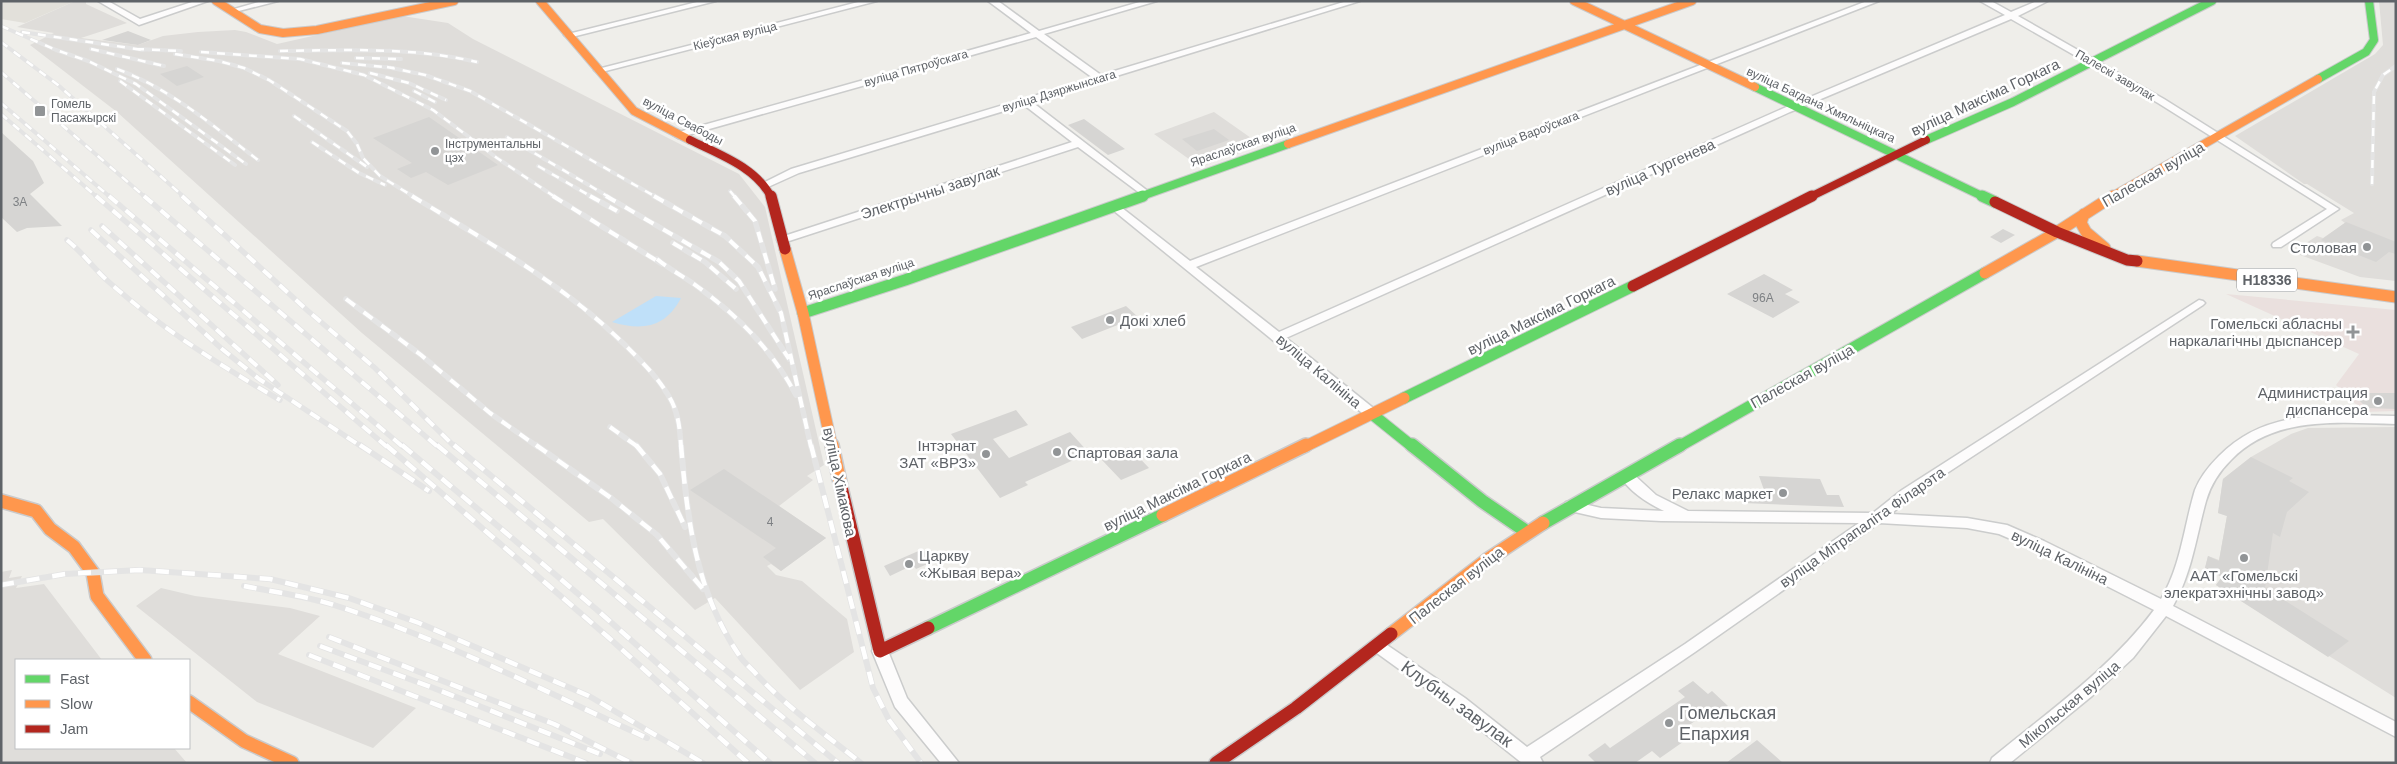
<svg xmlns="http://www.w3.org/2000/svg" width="2397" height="764" font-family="Helvetica,sans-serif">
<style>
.industrial{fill:#dfddda}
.education{fill:#e2e0da}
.medical{fill:#eae0de}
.water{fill:#bfe0f9}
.building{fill:#d6d5d3}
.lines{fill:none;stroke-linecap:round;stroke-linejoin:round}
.street-casing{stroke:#cbcccc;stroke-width:3}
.fast-far2-casing{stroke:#cacacb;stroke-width:10}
.fast-far1-casing{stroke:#cacacb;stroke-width:13}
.fast-casing{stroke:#cacacb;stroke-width:16}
.slow-far2-casing{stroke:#cacacb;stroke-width:10}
.slow-far1-casing{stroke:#cacacb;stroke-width:13}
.slow-casing{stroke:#cacacb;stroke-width:16}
.jam-far2-casing{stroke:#cacacb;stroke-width:10}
.jam-far1-casing{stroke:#cacacb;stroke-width:13}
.jam-casing{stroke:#cacacb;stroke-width:16}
.street{fill:#fdfcfc;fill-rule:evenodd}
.fast-far2{stroke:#63d668;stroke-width:8}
.fast-far1{stroke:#63d668;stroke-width:11}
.fast{stroke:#63d668;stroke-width:13}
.slow-far2{stroke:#ff974d;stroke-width:8}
.slow-far1{stroke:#ff974d;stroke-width:11}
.slow{stroke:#ff974d;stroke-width:13}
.jam-far2{stroke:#b3261e;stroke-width:8}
.jam-far1{stroke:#b3261e;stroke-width:11}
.jam{stroke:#b3261e;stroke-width:13}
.rail-far2-casing{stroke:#e4e4e4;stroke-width:4}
.rail-far1-casing{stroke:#e4e4e4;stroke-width:5.5}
.rail-casing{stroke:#e4e4e4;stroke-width:6}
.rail-far2{stroke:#fff;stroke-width:2.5;stroke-dasharray:8;stroke-linecap:butt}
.rail-far1{stroke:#fff;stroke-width:4;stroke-dasharray:11;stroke-linecap:butt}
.rail{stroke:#fff;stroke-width:4.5;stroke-dasharray:13;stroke-linecap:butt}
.poi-dot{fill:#919496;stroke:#fff;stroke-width:2}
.labels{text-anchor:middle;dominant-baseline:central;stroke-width:5;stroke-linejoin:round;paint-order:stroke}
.far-street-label{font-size:12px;fill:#5f6368;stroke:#fff}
.far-poi-label{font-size:12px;fill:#5f6368;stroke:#fff;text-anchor:start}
.number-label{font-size:12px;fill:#7e8184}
.shield{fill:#fff;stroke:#8f9295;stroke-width:1}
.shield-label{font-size:14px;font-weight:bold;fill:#5f6368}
.street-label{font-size:15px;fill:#5f6368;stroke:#fff}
.poi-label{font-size:15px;fill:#5f6368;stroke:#fff;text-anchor:end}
.near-street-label{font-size:18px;fill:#5f6368;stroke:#fff}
.near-poi-label{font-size:18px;fill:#5f6368;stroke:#fff;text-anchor:start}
</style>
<rect width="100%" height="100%" fill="#efeeea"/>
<path class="industrial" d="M75,1H86V4L127,23L81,38L138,45L163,36L198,32L235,30L246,32L277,44L402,16L448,23L473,39L739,174L765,207L824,465L807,476L813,480L779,506L826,538L781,571L771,564L767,566L776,575L802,581L847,619L854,652L800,690L715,598L695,610L603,519L589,522L362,333L117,112L30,45L54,33L17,27Z
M2379,1H2396V281L2360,277L2292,252L2317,236L2323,238L2345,223L2341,220L2354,213L2307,184H2304L2235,136L2375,54L2383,45Z
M1214,112L1261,145L1200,167L1154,134Z
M2396,427V698L2216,585L2222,577L2205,568L2208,556L2219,560L2227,516L2218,513L2223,479L2251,457L2291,434L2308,428Z
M12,570L9,578L22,576L16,588L44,584L102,660H16V748H174L187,763H1V572Z
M161,588L195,596L290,608L320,616L278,654L416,708L373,748L257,702L136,606Z"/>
<path class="education" d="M1,1H75L25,23L1,19Z"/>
<path class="medical" d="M2226,294L2396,310V411L2364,412L2336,385L2359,354Z"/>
<path class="water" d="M656,296L681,298C665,328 642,331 612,322Z"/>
<path class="building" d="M128,31L151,40L138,45L102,40Z
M187,66L204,77L177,86L160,74Z
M429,117L498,165L448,185L426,172L411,178L397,169L412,163L373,138Z
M1084,119L1125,149L1108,155L1068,125Z
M1214,129L1229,140L1197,151L1182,139Z
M1,132L33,161L44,183L30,194L62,226L27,228L17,232L1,217Z
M2346,222L2396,242V254L2389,252L2376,262L2321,240Z
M2003,229L2015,235L2001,243L1990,237Z
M1764,274L1793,290L1785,294L1800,302L1773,318L1727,294Z
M1126,306L1138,317L1082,339L1071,327Z
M2352,393H2396V409L2367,408Z
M1016,410L1028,425L993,439L1009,458L1070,432L1089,453L1025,482L1028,485L1000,498L951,434Z
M1129,447L1149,468L1121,480L1101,459Z
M2251,457L2293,478L2289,481L2309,492L2287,512L2280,537L2273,533L2265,588L2349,641L2328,657L2216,585L2222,577L2205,568L2208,556L2219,561L2227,516L2218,513L2223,479Z
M724,469L779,506L826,538L781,571L763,557L776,548L690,490Z
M1759,476L1820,479L1827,495H1839L1844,507L1743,503L1738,489L1764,490Z
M923,549L932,562L916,569L913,565L890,576L884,566Z
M1693,681L1708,694L1712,691L1728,706L1713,716L1708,712L1682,730L1690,737L1660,758L1652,751L1635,763H1596L1588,755L1605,743L1610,748L1685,697L1678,691Z
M1757,740L1783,763H1726Z"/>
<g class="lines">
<g class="street-casing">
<path id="street" d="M98,1H108L140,19L195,1H208L139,25Z
M262,1H278L231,13L227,11Z
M701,1H716L568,38L564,35Z
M862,1H877L598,73L594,70Z
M988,1H998L1039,31L1143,1H1157L1044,34L1101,75L1347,1H1360L1032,102L1149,192L1150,194L1145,197L1078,147L786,242H778L777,240L778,238L1072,142L1024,105L799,173L768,187L764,188L759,185L791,169L1093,78L1036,37L681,137L678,138L673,135L675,133L1031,33Z
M1867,1H1879L1196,267L1279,332L1784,108L2005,15L1980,1H1991L2011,12L2037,1H2048L2018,16L2164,99L2339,209L2281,247H2273L2272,245L2273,243L2327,209L2158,103L2011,19L1790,112L1286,338L1377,411L1378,414L1377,417H1367L1108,206L1109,204H1117L1190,261Z
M2199,300L2203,301L2205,303L2203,305L1912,496L1891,514L1967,518L2007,525L2044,541L2161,599C2181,566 2184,526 2195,490C2200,477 2210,465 2219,456C2267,407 2332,415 2396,416V424C2339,423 2274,415 2231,460C2219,472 2211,484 2206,501C2196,537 2192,573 2173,606L2396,722V737L2166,616L2133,658L2092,696L2010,763H1990L1992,758C2049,711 2110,669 2154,610L2034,549L1999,534L1967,528L1879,523L1695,652L1540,757L1543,763H1522L1453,708L1374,651L1371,647L1374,643L1379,641L1384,643L1465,698L1527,747L1685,644L1859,523L1661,521L1601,518L1566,510L1564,506L1566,502L1571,501L1601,508L1664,511C1647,503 1629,491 1619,475L1621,472H1631L1656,495L1688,511L1873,513L1902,490Z
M880,645L885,647L888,651L907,698L959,763H941L895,707L872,651L875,647Z"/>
</g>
<g class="fast-far2-casing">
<path id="fast-far2" d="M2318,79L2366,52L2374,40L2369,1
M1755,87L1984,197
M1926,140L2013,102L2212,1
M1139,197L1288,144"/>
</g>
<g class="fast-far1-casing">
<path id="fast-far1" d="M1982,196L1995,202
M803,313L905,280L1143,196
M1404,398L1633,286
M1372,414L1413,447
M1678,447L1985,273"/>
</g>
<g class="fast-casing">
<path id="fast" d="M1412,445L1482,501L1527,532
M1543,523L1680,445
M928,628L1163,515"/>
</g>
<g class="slow-far2-casing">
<path id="slow-far2" d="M216,1L260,29L283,33L317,30L454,1
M540,1L634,111L690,140
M1574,1L1755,87
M1288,144L1692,1
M2111,197L2318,79"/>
</g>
<g class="slow-far1-casing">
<path id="slow-far1" d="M2084,214L2081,223L2086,232L2105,248
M2057,232L2113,196
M785,249L803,313L832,447
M2137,261L2396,297
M1985,273L2057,232
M1304,447L1404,398"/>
</g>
<g class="slow-casing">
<path id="slow" d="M832,445L841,487
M1,501L36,511L50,529L74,547L93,573L97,596L145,660
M1163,515L1306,445
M1391,634L1487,560L1543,523
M189,702L244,741L292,763"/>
</g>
<g class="jam-far2-casing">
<path id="jam-far2" d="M690,140C718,154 756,167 771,197
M1810,197L1926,140"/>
</g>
<g class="jam-far1-casing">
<path id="jam-far1" d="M771,196L785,249
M1995,202L2057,232L2127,260L2137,261
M1633,286L1812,196"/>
</g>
<g class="jam-casing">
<path id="jam" d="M841,487L880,651L928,628
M1216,763L1296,708L1391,634"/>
</g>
<use href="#street" class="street"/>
<use href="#fast-far2" class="fast-far2"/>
<use href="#fast-far1" class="fast-far1"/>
<use href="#fast" class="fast"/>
<use href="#slow-far2" class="slow-far2"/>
<use href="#slow-far1" class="slow-far1"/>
<use href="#slow" class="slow"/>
<use href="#jam-far2" class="jam-far2"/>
<use href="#jam-far1" class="jam-far1"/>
<use href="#jam" class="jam"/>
<g class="rail-far2-casing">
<path id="rail-far2" d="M1,26L56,50L88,61L136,84L246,164
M22,32L143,50
M1,42L58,85L184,197
M91,49L164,66
M136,49L181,51
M280,51C347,50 412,47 477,62
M201,52L300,59L364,75L433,110L497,158L555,197
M175,54L219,61L244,68L269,80L347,131L357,144L363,158L380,176L414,197
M356,58L401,59
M342,63L394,68
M387,67L425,75L470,91L656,197
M117,69C171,89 213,126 258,160
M1,72L145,197
M370,73L409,83L446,100
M120,81L235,165
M414,91L435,102
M1,103L110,197
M1,114L97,197
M294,116L367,167
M507,137L609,197
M312,142L359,173L385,185
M538,166L592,197
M2372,184L2374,92L2383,75L2396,66
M730,191L735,197"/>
</g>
<g class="rail-far1-casing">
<path id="rail-far1" d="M96,196L387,447
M109,196L403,447
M144,196L438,447
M182,196L308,311L375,368L455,447
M412,196C486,241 562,283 624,344C642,362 660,379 672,402C679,417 680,431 681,447
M553,196L662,264
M590,196L617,211
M606,196L719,262L739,281L789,359
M654,196L725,236L758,267L781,313L811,447
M734,196L755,221L775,289
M102,226L278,385
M91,230L222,349L259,379L362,447
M67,240C83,253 95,270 110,283C162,329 221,366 280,400
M673,243L705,262L736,289
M657,259C670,270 685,277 698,287C739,317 772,350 796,395
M346,299L421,355L490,413L538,447
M610,427L638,447"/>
</g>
<g class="rail-casing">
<path id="rail" d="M360,445L429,491
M386,445L608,637L748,763
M402,445L596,609L770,763
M437,445L815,763
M454,445L838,763
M536,445L611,498L657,535L703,589
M636,445L660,474L685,527
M681,445C687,519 696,592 739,655C743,662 751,668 757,675C788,708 826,735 861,763
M811,445L873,688L889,720L921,763
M1,585L65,574L140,570L270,579L349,598L419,623L589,696L703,763
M244,586C274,592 307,596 337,606C444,640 545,691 647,738
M329,637L554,724L631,763
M320,646L431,687L600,754
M309,655L586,763"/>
</g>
<use href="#rail-far2" class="rail-far2"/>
<use href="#rail-far1" class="rail-far1"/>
<use href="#rail" class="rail"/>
</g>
<g class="poi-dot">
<rect x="34" y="105" width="12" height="12" rx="2.5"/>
<circle cx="435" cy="151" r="5"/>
<circle cx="2367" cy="247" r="5"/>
<circle cx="1110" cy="320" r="5"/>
<path d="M2350.5 324.5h5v5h5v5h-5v5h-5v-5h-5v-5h5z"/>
<circle cx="2378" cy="401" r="5"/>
<circle cx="1057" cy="452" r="5"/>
<circle cx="986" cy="454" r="5"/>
<circle cx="1783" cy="493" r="5"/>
<circle cx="2244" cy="558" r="5"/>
<circle cx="909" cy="564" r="5"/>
<circle cx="1669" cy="723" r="5"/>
</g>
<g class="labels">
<g class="far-street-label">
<text transform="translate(735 36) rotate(-14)">Кіеўская вуліца</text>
<text transform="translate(916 68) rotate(-16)">вуліца Пятроўскага</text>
<text transform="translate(2115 75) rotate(30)">Палескі завулак</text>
<text transform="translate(1059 91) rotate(-17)">вуліца Дзяржынскага</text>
<text transform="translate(1821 105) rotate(25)">вуліца Багдана Хмяльніцкага</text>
<text transform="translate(683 121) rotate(28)">вуліца Свабоды</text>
<text transform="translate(1531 133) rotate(-21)">вуліца Вароўскага</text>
<text transform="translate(1243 145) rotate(-19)">Яраслаўская вуліца</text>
<text transform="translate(861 279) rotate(-18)">Яраслаўская вуліца</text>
</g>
<g class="far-poi-label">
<text x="51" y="104">Гомель<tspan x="51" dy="14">Пасажырскі</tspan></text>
<text x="445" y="144">Інструментальны<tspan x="445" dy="14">цэх</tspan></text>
</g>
<g class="number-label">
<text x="20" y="202">3А</text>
<text x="1763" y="298">96А</text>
<text x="770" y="522">4</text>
</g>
<rect class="shield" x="2237" y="268.5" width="60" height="23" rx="4"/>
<g class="shield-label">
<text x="2267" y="280">Н18336</text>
</g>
<g class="street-label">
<text transform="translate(1985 97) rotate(-25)">вуліца Максіма Горкага</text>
<text transform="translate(1660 167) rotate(-24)">вуліца Тургенева</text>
<text transform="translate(2153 174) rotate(-30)">Палеская вуліца</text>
<text transform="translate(930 192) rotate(-18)">Электрычны завулак</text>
<text transform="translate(1541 315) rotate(-26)">вуліца Максіма Горкага</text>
<text transform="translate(1319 371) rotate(40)">вуліца Калініна</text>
<text transform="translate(1802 376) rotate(-29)">Палеская вуліца</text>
<text transform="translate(840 482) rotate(78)">вуліца Хімакова</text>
<text transform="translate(1177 491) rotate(-26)">вуліца Максіма Горкага</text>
<text transform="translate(1862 527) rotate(-35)">вуліца Мітрапаліта Філарэта</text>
<text transform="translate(2060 557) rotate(26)">вуліца Калініна</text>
<text transform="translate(1456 585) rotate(-38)">Палеская вуліца</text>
<text transform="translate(2069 704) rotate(-40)">Мікольская вуліца</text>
</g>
<g class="poi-label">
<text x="2357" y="247">Столовая</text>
<text x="1120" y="320" text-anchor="start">Докі хлеб</text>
<text x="2342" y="323">Гомельскі абласны<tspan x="2342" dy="17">наркалагічны дыспансер</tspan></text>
<text x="2368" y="392">Администрация<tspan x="2368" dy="17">диспансера</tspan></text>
<text x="976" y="445">Інтэрнат<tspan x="976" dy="17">ЗАТ «ВРЗ»</tspan></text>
<text x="1067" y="452" text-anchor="start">Спартовая зала</text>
<text x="1773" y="493">Релакс маркет</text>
<text x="919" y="555" text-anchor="start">Царкву<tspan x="919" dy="17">«Жывая вера»</tspan></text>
<text x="2244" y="575" text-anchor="middle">ААТ «Гомельскі<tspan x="2244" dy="17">элекратэхнічны завод»</tspan></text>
</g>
<g class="near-street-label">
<text transform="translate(1457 704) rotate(36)">Клубны завулак</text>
</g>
<g class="near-poi-label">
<text x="1679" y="713">Гомельская<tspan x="1679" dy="21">Епархия</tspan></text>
</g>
</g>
<rect width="2397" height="764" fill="none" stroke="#5f6368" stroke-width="5"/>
<rect x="15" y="659" width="175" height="90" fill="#ffffff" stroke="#bfc1c3"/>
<rect x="25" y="675" width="25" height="8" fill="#63d668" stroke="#bfc1c3"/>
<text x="60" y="684" font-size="15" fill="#5f6368">Fast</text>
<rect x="25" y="700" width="25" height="8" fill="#ff974d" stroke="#bfc1c3"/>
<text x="60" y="709" font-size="15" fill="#5f6368">Slow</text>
<rect x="25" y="725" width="25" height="8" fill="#b3261e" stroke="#bfc1c3"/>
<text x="60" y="734" font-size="15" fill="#5f6368">Jam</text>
</svg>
